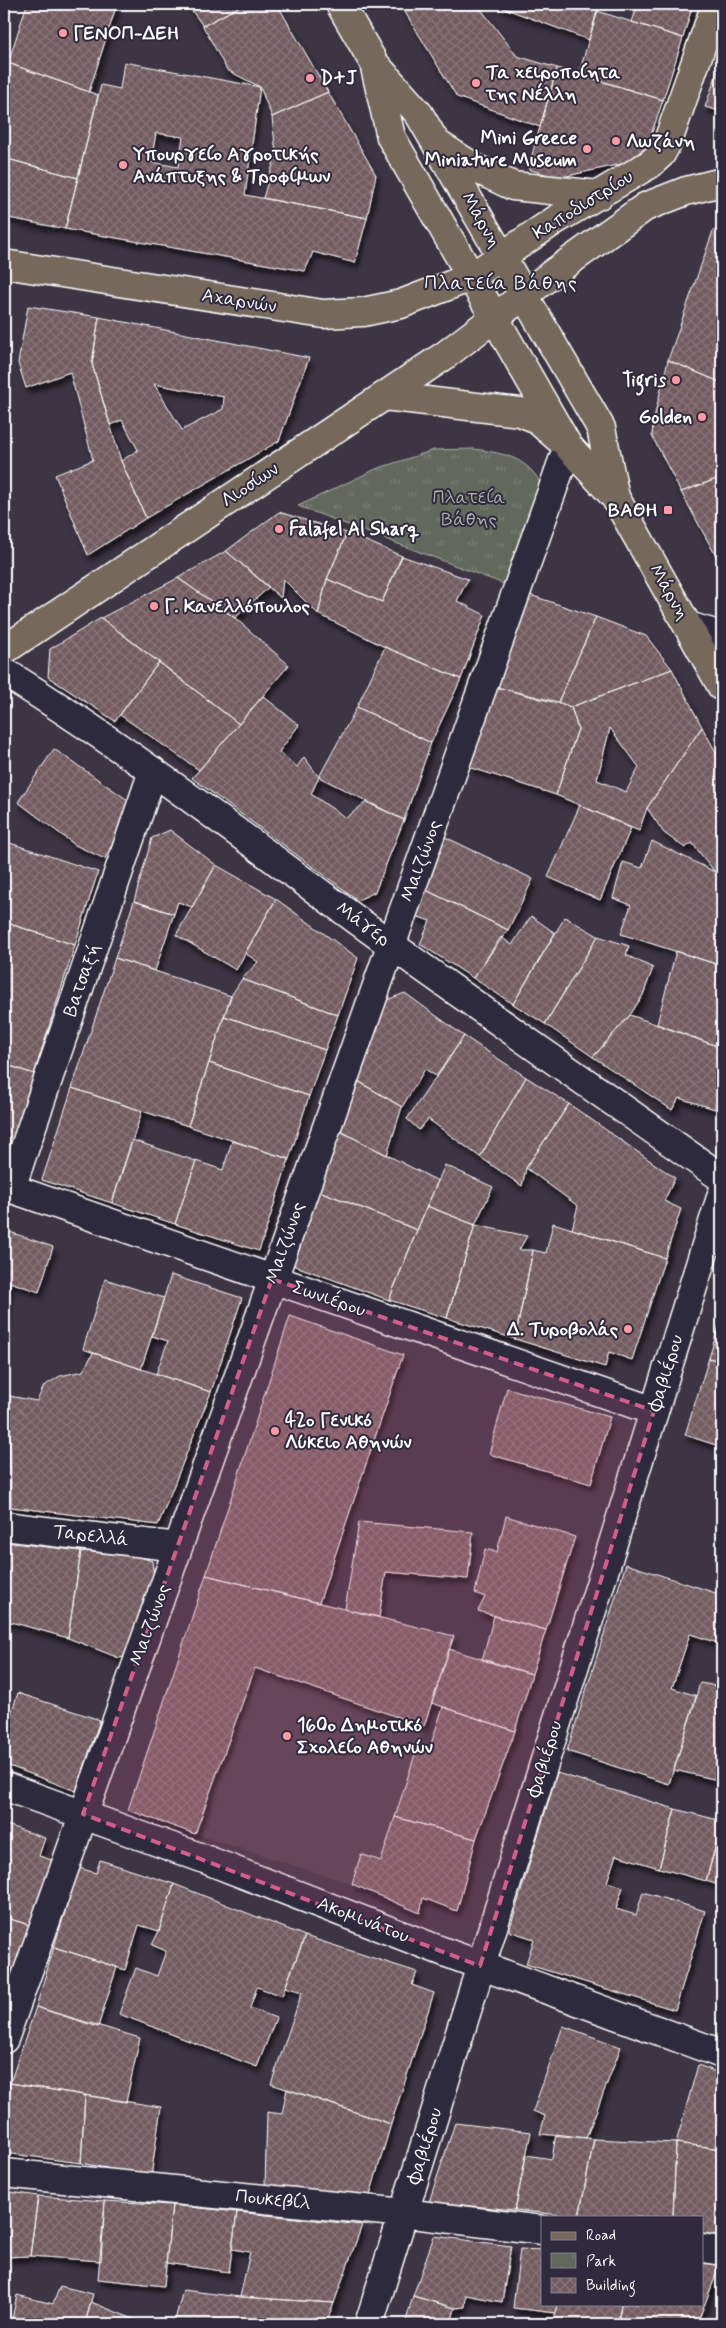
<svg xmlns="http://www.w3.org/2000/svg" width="726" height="2328" font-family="Mynerve,sans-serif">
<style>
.built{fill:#4d404d}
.park{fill:url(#park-tufts);stroke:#b0b4ad}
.building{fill:url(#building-cross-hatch);stroke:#fff;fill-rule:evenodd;filter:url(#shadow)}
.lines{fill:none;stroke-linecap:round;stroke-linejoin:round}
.minor-casing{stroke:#fff;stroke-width:31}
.major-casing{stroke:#fff;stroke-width:31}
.minor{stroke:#2f2a3d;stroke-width:28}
.major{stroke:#76695c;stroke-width:28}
.marked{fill:#d45d8c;fill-opacity:0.2;stroke:#d45d8c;stroke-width:4;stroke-dasharray:10 6;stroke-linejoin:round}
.poi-dot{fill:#ff9aa2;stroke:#2f2a3d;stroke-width:2}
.labels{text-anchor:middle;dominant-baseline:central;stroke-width:4;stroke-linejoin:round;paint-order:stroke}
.poi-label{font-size:19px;font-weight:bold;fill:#fff;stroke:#2f2a3d;text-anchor:start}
.street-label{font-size:19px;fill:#fff;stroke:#2f2a3d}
.park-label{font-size:19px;fill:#b0b4ad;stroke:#2f2a3d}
.neighbourhood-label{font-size:20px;letter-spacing:1px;fill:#fff;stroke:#2f2a3d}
</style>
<defs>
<pattern id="park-tufts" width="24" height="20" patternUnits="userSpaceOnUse" patternTransform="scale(1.25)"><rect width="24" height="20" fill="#62685b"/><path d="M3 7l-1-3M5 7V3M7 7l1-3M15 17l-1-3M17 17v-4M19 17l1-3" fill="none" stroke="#7a7f74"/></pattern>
<pattern id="building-cross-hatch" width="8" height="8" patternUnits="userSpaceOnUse" patternTransform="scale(1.25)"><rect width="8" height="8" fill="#735c61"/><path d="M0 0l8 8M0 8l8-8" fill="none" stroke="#887479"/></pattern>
<filter id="shadow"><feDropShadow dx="3" dy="5.5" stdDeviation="2.5" flood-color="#0009"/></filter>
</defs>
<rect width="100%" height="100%" fill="#3d3444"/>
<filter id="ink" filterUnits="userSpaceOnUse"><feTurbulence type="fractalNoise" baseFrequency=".02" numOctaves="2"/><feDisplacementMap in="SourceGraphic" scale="10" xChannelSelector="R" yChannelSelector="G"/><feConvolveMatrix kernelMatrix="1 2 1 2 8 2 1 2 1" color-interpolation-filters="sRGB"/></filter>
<g filter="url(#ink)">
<path class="built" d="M206,1575L454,1636L381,1861L361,1855L352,1884L195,1834L128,1810Z"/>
<path class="park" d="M474,449C501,453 525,456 540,482L504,584L298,506L376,469L434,450Z"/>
<path class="building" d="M27,4H117L89,92L8,63Z
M187,4H244L203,26Z
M244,4H277L328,92L272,117L260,87L227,70L203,26Z
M400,4H477L517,56L557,68L540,127L457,97Z
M493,4H600L589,40Z
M638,4H693L683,38L632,22Z
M597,11L683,38L663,100L579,74Z
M722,59V122L720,111L705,107Z
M124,62L260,87L245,195L367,218L355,263L313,252L305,271L65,229L101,85L120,89ZM156,133L183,137L178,167L151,162Z
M8,63L98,95L78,178L4,158V74Z
M557,68L663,100L649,141L638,154L626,163L558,178L528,169Z
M328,92L376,175L367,218L263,198L276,154L272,117Z
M4,158L78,178L65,229L4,217Z
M722,229V383L668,360L713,231Z
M28,306L99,317L92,364L121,461L146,518L88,555L55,475L93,460L70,372L26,388L18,363Z
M99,317L309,358L279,441L146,518L121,461L138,450L122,420L110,425L92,364ZM154,384L224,397L223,409L182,430Z
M668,360L722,383V477L681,492L652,436L653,422Z
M722,477V567L681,492Z
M279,512L347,533L327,579L318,614L283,579L281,598L226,551Z
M347,533L402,556L382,602L327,579Z
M226,551L269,587L235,618L178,578Z
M402,556L468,579L457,601L485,615L461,679L385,647L318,614L327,579L382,602Z
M178,578L235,618L289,665L239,724L101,618Z
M530,595L596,617L558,702L496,687Z
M596,617L646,636L672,669L571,707L558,702Z
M101,618L159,662L115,721L48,677L50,649Z
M385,647L461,679L431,743L357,707Z
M159,662L239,724L199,770L120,715Z
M672,669L702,727L647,808L639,831L556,795L578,729L571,707ZM610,728L639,767L626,792L597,780Z
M496,687L571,707L578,729L556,795L469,767Z
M263,696L299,725L279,752L297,767L304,757L319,777L311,794L346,818L366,802L404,820L375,892L358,900L192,778Z
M357,707L431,743L404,820L319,777Z
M702,727L722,763V870L715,872L692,843L685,848L664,833L647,808Z
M54,749L132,803L105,859L75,845L18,802Z
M580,805L631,828L600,900L548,877Z
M170,830L216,865L192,907L178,902L174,914L134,901L152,838Z
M445,837L533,879L508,930L426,890Z
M4,841L98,872L75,945L4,922Z
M652,841L715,872L722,870V966L621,934L631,905L613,898L623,862L642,868Z
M216,865L276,899L236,970L176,935Z
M426,890L508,930L473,978L420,944L430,921L416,916Z
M276,899L358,958L338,1015L242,979L258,962L245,953Z
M134,901L174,914L155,971L115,958Z
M531,916L555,933L513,1004L473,978L501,937L512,945Z
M565,917L598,936L545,1024L513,1004Z
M4,922L75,945L34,1074L4,1064Z
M598,936L629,946L626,955L653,968L643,995L630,1015L593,1057L545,1024Z
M676,951L722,966V1048L657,1024Z
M115,958L231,996L188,1126L72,1088Z
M242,979L338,1015L325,1050L224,1016L231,996Z
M405,993L464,1036L437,1077L425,1069L402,1107L356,1080L384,1001Z
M630,1015L722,1048V1086L715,1109L679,1098L672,1110L593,1057Z
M224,1016L325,1050L309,1096L209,1063Z
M464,1036L526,1077L480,1157L428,1119L419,1130L407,1119Z
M209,1063L309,1096L289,1159L188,1126Z
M4,1064L34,1074L4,1166Z
M526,1077L569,1104L526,1168L522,1186L480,1157Z
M356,1080L402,1107L387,1155L338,1130Z
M72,1088L142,1111L112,1203L42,1180Z
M569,1104L675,1178L664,1201L681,1209L665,1258L572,1229L578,1206L526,1168Z
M338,1130L438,1181L417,1230L317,1190Z
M132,1140L196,1161L175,1224L112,1203Z
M232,1141L289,1159L259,1251L175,1224L196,1161L223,1170Z
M445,1165L493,1187L475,1225L427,1206Z
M317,1190L417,1230L389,1300L290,1264Z
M427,1206L475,1225L447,1318L389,1300Z
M553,1223L665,1258L632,1360L609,1352L605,1367L515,1339L533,1250L546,1253Z
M475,1225L527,1236L519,1250H533L515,1339L447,1318Z
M4,1230L53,1247L39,1292L10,1282L4,1329Z
M171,1275L242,1298L211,1392L156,1374L168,1341L152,1336Z
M105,1279L164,1298L141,1369L83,1349Z
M722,1315V1362L709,1358Z
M290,1316L403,1355L319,1603L206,1575Z
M93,1353L211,1392L158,1525L11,1507L9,1396L37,1401L44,1386L60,1376L83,1371Z
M709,1358L722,1362V1447L685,1435Z
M507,1388L610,1417L591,1484L489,1454Z
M506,1516L575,1537L546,1630L478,1611L485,1597L475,1593L485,1549L497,1552Z
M359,1522L473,1532L468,1579L386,1572L379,1617L345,1609Z
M4,1542L81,1551L68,1638L4,1620Z
M81,1551L140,1557L152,1561L154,1576L129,1656L119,1658L68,1638Z
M626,1564L722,1595V1629L718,1643L690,1634L672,1688L697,1696L669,1784L567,1751Z
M206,1575L454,1636L424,1726L255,1668L195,1834L128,1810Z
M494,1616L546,1630L532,1674L482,1660Z
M449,1649L532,1674L515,1731L432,1703Z
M700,1683L722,1687V1781L674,1770Z
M18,1693L100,1720L76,1791L4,1764V1735Z
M443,1707L515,1731L476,1839L395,1817L418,1745L430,1747Z
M557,1773L675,1809L659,1868L616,1855L607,1882L623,1887L616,1909L636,1915L643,1892L705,1911L675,2010L526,1964L534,1939L509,1931Z
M675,1809L722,1821L706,1881L659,1868Z
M395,1817L476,1839L457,1911L423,1898L420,1913L352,1884L361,1854L381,1861Z
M4,1824L45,1838L39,1856L52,1860L29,1925L4,1917Z
M722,1825V1886L706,1881Z
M100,1860L174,1884L159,1931L139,1925L125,1970L54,1947L79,1868L96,1873Z
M174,1884L305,1936L282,1996L257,1987L250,2008L276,2018L257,2067L119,2014L136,1968L157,1976L166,1951L152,1945L159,1931Z
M4,1917L29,1925L10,1984L4,1982Z
M305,1936L417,1972L412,1985L434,1993L391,2124L271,2084L302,1992L285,1987Z
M54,1947L117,1967L98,2027L36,2007Z
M4,1982L10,1984L4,2001Z
M36,2007L140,2038L126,2102L10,2083Z
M563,2026L621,2047L586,2138L540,2134L545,2116L533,2111Z
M698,2065L722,2074V2149L676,2143Z
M10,2083L85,2095L81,2163L4,2153V2107Z
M287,2089L391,2124L370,2195L265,2186L267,2112L282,2114Z
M85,2095L161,2107L151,2177L81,2163Z
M455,2123L531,2132L515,2210L429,2202Z
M556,2134L594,2139L579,2217L515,2210L526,2155L552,2159Z
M594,2139L676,2143L673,2217H579Z
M676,2143L722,2149V2236L702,2233V2217H673Z
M4,2191L38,2196L30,2256L4,2257Z
M38,2196L105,2201L101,2261L30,2256Z
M105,2201L172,2205L164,2286L98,2279Z
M172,2205L237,2212L229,2272L166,2263Z
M237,2212L362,2225L334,2303L240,2297L250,2252L232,2249Z
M434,2236L511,2246L502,2302L466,2295L465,2307L455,2308L413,2296Z
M520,2249L542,2250V2304H558L556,2313L513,2308Z
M702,2260L721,2262L697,2324H618L621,2304H702Z
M60,2286L93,2294L85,2324H11L17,2295L53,2304Z
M183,2290L240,2297L334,2303L326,2324H174Z
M413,2296L455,2308L451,2324H405Z
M91,2302L146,2324H85Z
M558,2304H621L618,2324H553Z"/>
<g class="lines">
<g class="minor-casing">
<path id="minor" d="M688,626L722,636
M4,672C138,755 262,852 390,944C500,1023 611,1100 722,1178
M4,1186L654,1411
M11,1188L153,771
M4,1526L178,1547
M4,1786L202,1858L447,1953L722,2054
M4,2039L568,446
M4,2173L404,2213L542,2230
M702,2248L722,2251
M369,2324L722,1194"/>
</g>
<g class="major-casing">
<path id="major" d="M340,4L374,63L419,114L601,428L615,497
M374,63L391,137L568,446L615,497L722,687
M439,145L475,168L513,186L599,195
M4,264L323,314L363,312L401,304L471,277L554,221L650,164L661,154L668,141L716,4
M384,396L520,412L535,418L558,438
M4,650L444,356L556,271L645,207L686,191L722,182"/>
</g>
<use href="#minor" class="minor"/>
<use href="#major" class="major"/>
</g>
</g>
<path class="marked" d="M272,1279L654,1411L480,1966L83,1814Z"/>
<g class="poi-dot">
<circle cx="63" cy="33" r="5"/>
<circle cx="310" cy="78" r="5"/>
<circle cx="476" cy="83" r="5"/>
<circle cx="616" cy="141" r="5"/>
<circle cx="587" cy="149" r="5"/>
<circle cx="123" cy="165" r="5"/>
<circle cx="676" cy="380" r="5"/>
<circle cx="702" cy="417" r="5"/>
<rect x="663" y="505" width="10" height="10" rx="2.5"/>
<circle cx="279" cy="529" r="5"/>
<circle cx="154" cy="606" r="5"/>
<circle cx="628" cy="1329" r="5"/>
<circle cx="275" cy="1431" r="5"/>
<circle cx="287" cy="1736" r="5"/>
</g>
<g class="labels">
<g class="poi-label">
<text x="73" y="33">ΓΕΝΟΠ-ΔΕΗ</text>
<text x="486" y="72">Τα χειροποίητα<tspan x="486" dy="22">της Νέλλη</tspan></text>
<text x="320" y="78">D+J</text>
<text x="577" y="138" text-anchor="end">Mini Greece<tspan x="577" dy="22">Miniature Museum</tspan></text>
<text x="626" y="141">Λωζάνη</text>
<text x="133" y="154">Υπουργείο Αγροτικής<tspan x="133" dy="22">Ανάπτυξης &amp; Τροφίμων</tspan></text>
<text x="666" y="380" text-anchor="end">Tigris</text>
<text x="692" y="417" text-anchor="end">Golden</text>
<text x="658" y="510" text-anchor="end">ΒΑΘΗ</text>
<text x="289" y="529">Falafel Al Sharq</text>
<text x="164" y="606">Γ. Κανελλόπουλος</text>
<text x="618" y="1329" text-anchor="end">Δ. Τυροβολάς</text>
<text x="285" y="1420">42ο Γενικό<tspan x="285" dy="22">Λύκειο Αθηνών</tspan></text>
<text x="297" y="1725">160ο Δημοτικό<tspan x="297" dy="22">Σχολείο Αθηνών</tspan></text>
</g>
<g class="street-label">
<text transform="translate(583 205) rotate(-32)">Καποδιστρίου</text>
<text transform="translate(481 220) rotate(60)">Μάρνη</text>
<text transform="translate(239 301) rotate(9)">Αχαρνών</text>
<text transform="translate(250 485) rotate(-34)">Λιοσίων</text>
<text transform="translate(669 592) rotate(60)">Μάρνη</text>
<text transform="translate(421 861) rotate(-70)">Μαιζώνος</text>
<text transform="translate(363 924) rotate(36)">Μάγερ</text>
<text transform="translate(82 980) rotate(-71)">Βατσαξή</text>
<text transform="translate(285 1243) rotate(-71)">Μαιζώνος</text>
<text transform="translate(329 1299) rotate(19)">Σωνιέρου</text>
<text transform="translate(666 1373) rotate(-73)">Φαβιέρου</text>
<text transform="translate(91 1536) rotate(7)">Ταρελλά</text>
<text transform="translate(150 1625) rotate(-70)">Μαιζώνος</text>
<text transform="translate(545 1759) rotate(-73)">Φαβιέρου</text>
<text transform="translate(363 1920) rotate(21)">Ακομινάτου</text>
<text transform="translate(425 2146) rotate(-73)">Φαβιέρου</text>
<text transform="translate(273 2200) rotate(6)">Πουκεβίλ</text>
</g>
<g class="park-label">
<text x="469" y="497">Πλατεία<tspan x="469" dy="22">Βάθης</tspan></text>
</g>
<g class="neighbourhood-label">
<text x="501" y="283">Πλατεία Βάθης</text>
</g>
</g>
<rect width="726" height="2328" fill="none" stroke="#2f2a3d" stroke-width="20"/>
<rect x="10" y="10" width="706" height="2308" fill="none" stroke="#fff" stroke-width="2" filter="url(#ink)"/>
<rect x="541" y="2216" width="162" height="90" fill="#2f2a3d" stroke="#827f8b"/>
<rect x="551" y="2232" width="25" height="8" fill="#76695c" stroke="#827f8b"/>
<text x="586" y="2240" font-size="15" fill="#ffffff">Road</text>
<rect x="551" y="2253" width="25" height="15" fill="url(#park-tufts)" stroke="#827f8b"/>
<text x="586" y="2266" font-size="15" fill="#ffffff">Park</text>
<rect x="551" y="2278" width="25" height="15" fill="url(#building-cross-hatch)" stroke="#827f8b"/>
<text x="586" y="2290" font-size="15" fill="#ffffff">Building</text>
</svg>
